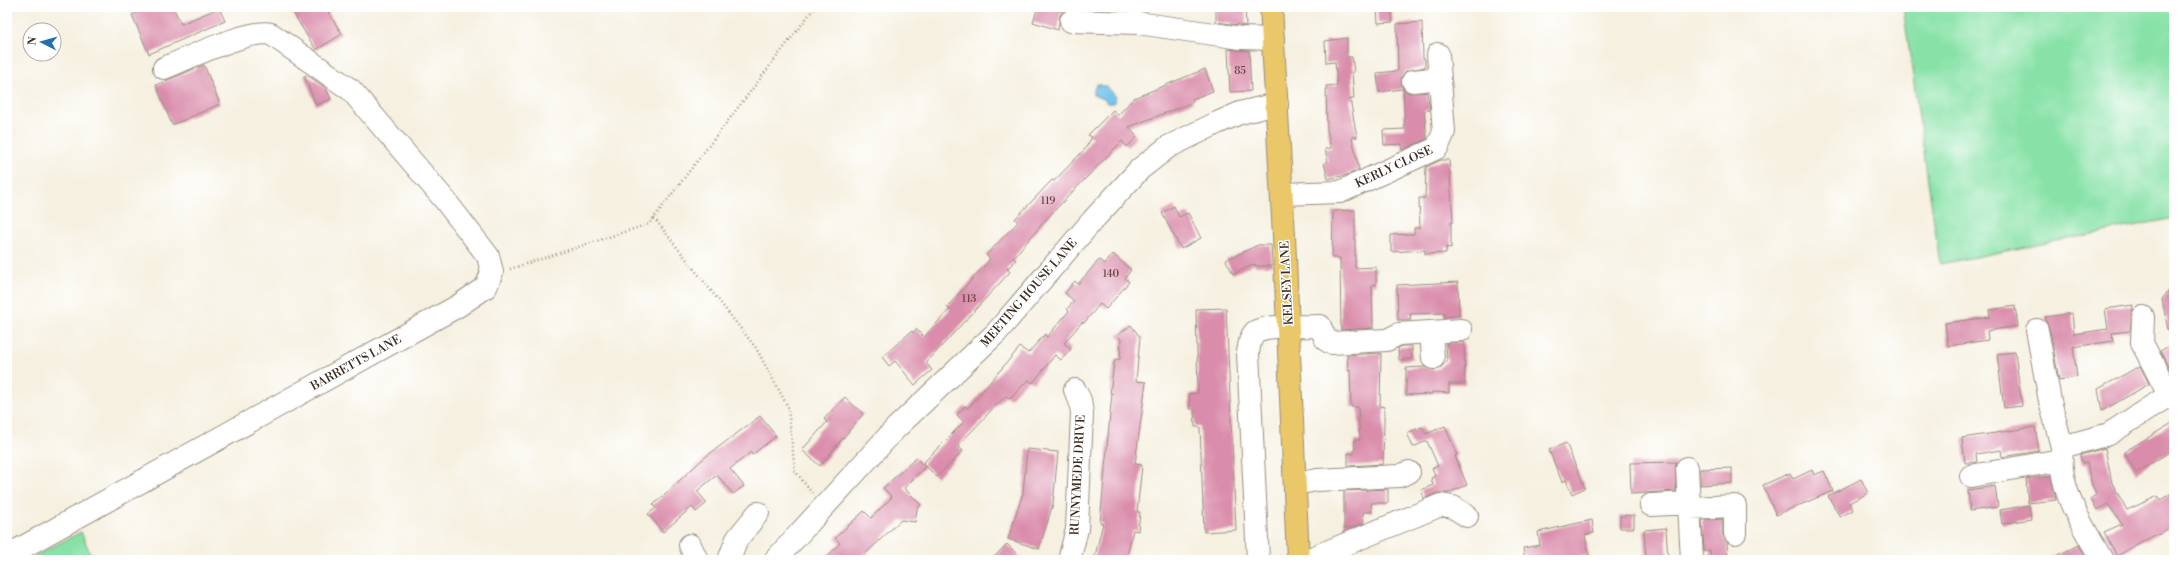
<svg xmlns="http://www.w3.org/2000/svg" width="2181" height="567" font-family="'Libre Bodoni',serif">
<style>
.green{fill:#88e2a7;stroke:#628662}
.water{fill:#6ec3ea;stroke:#547684}
.building{fill:#da8dab}
.lines{fill:none;stroke-linecap:round;stroke-linejoin:round}
.minor-casing{stroke:#988d7f;stroke-width:24}
.major-casing{stroke:#988d7f;stroke-width:24}
.path{stroke:#988d7f;stroke-width:2.5;stroke-dasharray:1 3;stroke-linecap:butt}
.minor{stroke:#fff;stroke-width:22}
.major{stroke:#eac769;stroke-width:22}
.labels{text-anchor:middle;dominant-baseline:central;stroke-width:3;stroke-linejoin:round;paint-order:stroke}
.number-label{font-size:10px;fill:#634341}
.street-label{font-size:12px;fill:#3b2a1e;stroke:#fff}
</style>
<rect width="100%" height="100%" fill="#fff"/>
<filter id="ink" filterUnits="userSpaceOnUse"><feTurbulence type="fractalNoise" baseFrequency=".025" numOctaves="2"/><feDisplacementMap in="SourceGraphic" scale="8" xChannelSelector="R" yChannelSelector="G"/><feConvolveMatrix kernelMatrix="1 2 1 2 8 2 1 2 1" color-interpolation-filters="sRGB"/></filter>
<filter id="wash" filterUnits="userSpaceOnUse"><feTurbulence type="fractalNoise" baseFrequency=".012" numOctaves="4" result="noise"/><feDisplacementMap in="SourceGraphic" scale="16" xChannelSelector="R" yChannelSelector="G"/><feGaussianBlur stdDeviation="0.9" result="paint"/><feColorMatrix in="noise" values="0 0 0 0 0 0 0 0 0 0 0 0 0 0 0 0 0 1.4 0 .05"/><feComposite in="paint" operator="in"/></filter>
<g filter="url(#wash)">
<rect width="100%" height="100%" fill="#f5f0e0"/>
<path class="green" d="M1903,7H2174V218L1940,264Z
M81,532L93,560H27Z"/>
<path class="water" d="M1097,84L1105,87L1106,85L1116,97L1114,103H1107L1104,99L1093,95V91Z"/>
<g id="blocks">
<path class="building" d="M150,7H173L181,24L219,8L225,21L149,54L132,15Z
M304,7H325L342,34L316,50L293,13Z
M1038,7H1048L1063,12L1060,15L1058,30L1033,22Z
M1245,7L1246,26L1216,22V8Z
M1377,7H1391L1393,22L1378,23Z
M1422,22L1423,58L1425,59V67L1406,71L1402,76L1401,82L1403,89L1408,93L1427,92L1430,110L1424,111L1427,139L1402,150V144L1384,145L1383,130L1405,129L1403,89L1379,92L1377,73L1398,71L1397,24Z
M1347,38V57H1352L1354,72H1352L1354,99H1350L1357,137H1352L1359,170L1347,175L1328,179L1324,163L1328,162L1325,149L1331,148L1327,130L1326,86L1337,85L1335,62L1326,63L1325,41Z
M1228,49L1249,51L1251,91L1230,92Z
M204,65L220,104L172,125L156,85Z
M1205,69L1213,91L1192,99L1193,102L1173,110L1129,127L1137,137L1127,147L1122,141L1051,214L1013,258L1016,260L1007,269L1010,272L926,363L932,370L915,385L895,361L889,366L882,357L912,331L913,333L916,329L924,337L950,309L947,307L990,259L986,255L1018,222L1015,219L1052,180L1054,181L1085,149L1092,137L1088,135L1113,110L1118,115L1134,98Z
M307,75L326,88L331,99L316,105L304,76Z
M1441,160H1449L1453,222H1451V248L1446,247V253L1425,254V250L1391,252V235L1414,234V228H1420L1419,198H1425L1426,167Z
M1174,206L1179,217L1188,213L1201,238L1181,249L1162,213Z
M1355,210V268L1376,267V285L1372,284L1373,328L1341,330L1340,258H1332L1333,211Z
M1258,245H1271L1272,266H1255V264L1233,274L1226,260Z
M1113,254L1131,270L1125,278L1129,282L1106,309L1100,304L1084,323L1082,322L1064,343L1071,349L1061,360L1055,355L1033,383L1028,380L1010,399L1006,396L997,404L958,446L963,451L937,477L923,463L964,422L957,415L965,406L968,408L1020,347L1028,353L1045,334L1047,337L1069,311L1067,309L1074,301L1065,293L1075,281L1078,284L1099,260L1105,264Z
M1458,282L1459,316L1444,317V313L1410,314L1411,320H1398L1397,285Z
M2174,285V329L2168,330L2162,299Z
M2133,305L2130,331L2112,333L2113,341L2073,347L2077,377L2059,380L2051,335L2045,317L2072,313L2074,334L2108,329L2105,309Z
M2015,306L2018,326L1987,331L1988,340L1948,346L1945,323L1990,317L1989,310Z
M1226,308L1236,530L1204,532L1200,427H1195L1194,409H1190L1189,394L1198,393L1196,309Z
M1131,325L1140,337L1136,381L1146,382L1135,464L1142,465L1137,512H1140L1138,531L1133,530L1126,560H1094L1103,523H1100L1112,393H1110L1114,363L1116,359H1120L1121,340L1118,335Z
M1464,342L1465,384H1449V393L1432,392V394L1406,395V368L1425,367L1434,370L1440,368L1447,361L1446,343Z
M2174,343V370L2171,372L2160,351Z
M1402,346H1412V359L1399,360L1398,348Z
M2015,352L2022,406L2004,408L1997,354Z
M1381,353L1380,407L1384,406V422L1383,464L1348,466V453L1354,454L1355,440H1360L1358,407H1351L1350,370L1348,371L1347,355Z
M2140,366L2149,384L2102,411L2098,389Z
M845,397L863,414L820,466L802,450L827,422L824,419Z
M760,416L776,436L752,455L751,452L730,469L744,486L733,494L717,475L697,491L707,503L696,512L692,507L663,532L648,514L656,508L653,505L704,458Z
M2174,422V449L2136,473L2124,452Z
M1445,426L1457,455L1455,456L1467,485L1448,493H1437L1424,499L1421,490L1433,485L1431,478L1435,476L1432,468L1438,466L1427,441L1413,447L1407,433L1422,427L1426,434Z
M2035,427L2039,451L2002,457L2001,450L1976,454L1977,462L1965,463L1962,438Z
M1566,443L1585,488L1572,494L1566,480L1562,482L1549,450Z
M2105,448L2112,483L2127,510L2158,496L2160,500L2174,492V526L2141,542L2117,556L2104,532L2122,524L2108,504L2097,510L2091,498L2097,495L2092,485L2087,463L2082,464L2080,455Z
M1027,449L1058,452L1053,504L1039,549L1008,539L1023,493Z
M916,458L925,467L904,488L921,505L917,509L915,522L901,520L859,560H824L840,543L835,538L864,511L871,518L892,497L883,488Z
M1676,462V491L1631,494L1630,463Z
M1732,468V483L1700,485V469Z
M1812,470L1814,475L1824,471L1833,491L1776,515L1763,485L1790,473L1793,479Z
M2051,476L2056,500L2028,503L2026,479Z
M1861,479L1868,493L1849,503L1853,510L1840,517L1828,496Z
M1995,486L1998,507L1970,511L1968,490Z
M1388,489V503H1371L1372,512H1363L1364,523L1351,528H1344V491Z
M2029,505L2031,519L2002,524L2000,510Z
M1634,515V528H1620V516Z
M1722,519V533L1727,542L1728,560H1711L1710,550L1704,551L1702,520Z
M1592,520L1594,533L1585,535L1589,555L1558,560H1525L1523,548L1540,545L1538,532Z
M1666,528L1668,560H1646L1644,530Z
M1007,544L1023,560H991Z
M2079,545L2088,560H2047Z"/>
</g>
</g>
<g filter="url(#ink)">
<use href="#blocks" fill-opacity="0" stroke="#988d7f" stroke-width="1"/>
<g class="lines">
<g class="minor-casing">
<path id="minor" d="M1071,21L1138,23L1241,38L1273,39
M1413,81L1440,78
M1282,194L1340,192L1437,148L1444,132L1438,54
M2143,317L2142,343L2169,395
M2037,330L2050,401L2062,447
M1431,332L1433,358
M1687,468L1692,560
M1971,476L2061,460
M1295,484L1317,480L1399,476L1409,472
M1651,505L1689,503
M1689,508L1735,506V533
M690,545L697,560
M7,556L458,306L486,287L492,272L488,256L444,199L351,90L271,34C250,28 187,59 164,68
M729,560L737,539L758,513
M775,560L896,428L996,333L1093,220L1140,169L1168,147L1217,123L1240,113L1277,104
M1069,560L1077,529L1082,413L1080,400L1075,390
M1258,560L1248,353C1249,346 1250,337 1255,332C1266,324 1305,327 1320,326L1326,340L1331,343L1387,340L1399,334L1461,330
M1307,560L1441,505L1453,507L1467,516
M2102,560C2082,524 2057,490 2062,447L2109,434L2174,392"/>
</g>
<g class="major-casing">
<path id="major" d="M1271,7L1284,236L1298,560"/>
</g>
<path class="path" d="M654,218L756,348L788,407L795,471L812,493
M510,269L649,224L815,7"/>
<use href="#minor" class="minor"/>
<use href="#major" class="major"/>
</g>
</g>
<g class="labels">
<g class="number-label">
<text x="1240" y="71">85</text>
<text x="1048" y="201">119</text>
<text x="1111" y="274">140</text>
<text x="969" y="299">113</text>
</g>
<g class="street-label">
<text transform="translate(1394 167) rotate(-25)">KERLY CLOSE</text>
<text transform="translate(1287 283) rotate(-93)">KELSEY LANE</text>
<text transform="translate(1029 293) rotate(-49)">MEETING HOUSE LANE</text>
<text transform="translate(356 363) rotate(-29)">BARRETTS LANE</text>
<text transform="translate(1078 475) rotate(-87)">RUNNYMEDE DRIVE</text>
</g>
</g>
<rect width="2181" height="567" fill="none" stroke="#fff" stroke-width="24"/>
<g transform="translate(42 42) rotate(276)"><circle r="19" fill="#ffffff" stroke="#b1aaa5"/>
<path d="M0-3L7 15L0 10L-7 15Z" fill="#1f6fb2"/>
<text y="-6" font-size="11" font-weight="bold" text-anchor="middle" fill="#3b2a1e">N</text>
</g>
</svg>
